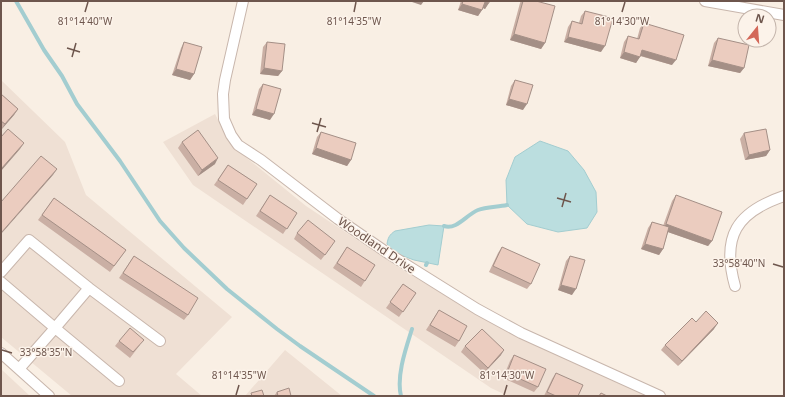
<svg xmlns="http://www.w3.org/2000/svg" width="785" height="397" font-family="'Noto Sans',sans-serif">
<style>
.residential{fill:#efe0d4}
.water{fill:#bbdedf;stroke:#a3cdd0}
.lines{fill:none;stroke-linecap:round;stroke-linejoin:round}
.stream{stroke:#a3cdd0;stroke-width:4}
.minor-casing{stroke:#c8b6ac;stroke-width:12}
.minor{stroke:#fff;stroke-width:10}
.wall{fill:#caafa4}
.shaded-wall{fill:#a48f86}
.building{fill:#ebccbf;stroke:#a48f86}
.ticks{fill:none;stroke:#6e564d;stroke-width:1.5}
.labels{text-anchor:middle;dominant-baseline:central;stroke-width:3;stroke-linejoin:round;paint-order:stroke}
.street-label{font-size:12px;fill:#6e564d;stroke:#fcf3ea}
.ticks-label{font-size:10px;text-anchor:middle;fill:#6e564d;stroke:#fcf3ea;stroke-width:3;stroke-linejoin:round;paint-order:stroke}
</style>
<rect width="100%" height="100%" fill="#f9efe4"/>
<path class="residential" d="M1,80L65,142L86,195L232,317L176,374L202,396H72L1,337Z
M215,114L232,146L306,206L401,269L490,322L646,396H508L491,388L193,185L163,142Z
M285,350L342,396H245Z
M1,369L30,396H1Z"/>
<path class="water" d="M540,141L568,151L584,170L596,192L597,212L587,228L558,232L527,224L507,205L506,180L515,157Z
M429,225L444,226L438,265L414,260L395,253L387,244C388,238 389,235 395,231Z"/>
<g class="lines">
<path class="stream" d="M16,1L44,50L62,76L77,104L120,161L160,221L184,248L227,289L277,329L300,346L374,396
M444,226C457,230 466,215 478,210C486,207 498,207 507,205
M426,265L427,263
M401,396C396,376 406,348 412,329"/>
<g class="minor-casing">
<path id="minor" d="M243,1L225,80L223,94L224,119L231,135L238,145L261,160L338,219L389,254L477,309L521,333L660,396
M705,1L784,15
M1,272L29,240L89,288
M1,282L55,328L19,369
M735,286C721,236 737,212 784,196
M1,353L49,396
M119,381L55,328L89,288L160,341"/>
</g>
<use href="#minor" class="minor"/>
</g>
<path class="wall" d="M461,1H489L485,9L483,8L482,10L478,16L458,10Z
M521,1H536L545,43L541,49L510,40L520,3Z
M585,11L601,52L564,42L568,27L572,21L579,23L581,16Z
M644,23L672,65L640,56L636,63L620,58L624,42L628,36L637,39L640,28Z
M718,38L744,68L740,73L708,66L714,43Z
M184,42L194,74L190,80L172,75L181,48Z
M267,42L282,71L278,76L260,74L263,47Z
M515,80L523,110L506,105L511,86Z
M263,84L270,120L252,115L259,89Z
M1,94L18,109L14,115L1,130Z
M321,132L351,160L347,166L312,154L317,137Z
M744,133L770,150L766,156L745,160L740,139Z
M182,142L215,164L198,176L178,148Z
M228,165L257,184L243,205L214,185Z
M270,195L297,213L283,234L256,216Z
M676,195L712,241L708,246L668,232L663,249L659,255L641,249L648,228L652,222L663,226L672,201Z
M54,198L126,250L110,272L38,220Z
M297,233L331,247L321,260L294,239Z
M347,247L375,265L361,287L333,268Z
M502,247L531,284L527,289L489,272L498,253Z
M134,256L188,315L184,320L119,278Z
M570,256L572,295L558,290L566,261Z
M403,284L416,293L399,317L386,308Z
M439,310L459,341L455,347L426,330Z
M696,322L714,329L678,366L661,350L665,345Z
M119,341L140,345L130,358L115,346Z
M465,346L501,355L484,373L461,352Z
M514,355L538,387L534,392L503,378L510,361Z
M556,373L578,396H544L552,379Z
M277,392L291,396H274Z"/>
<path class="shaded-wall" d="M409,1H424L421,5Z
M485,2L489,3L485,9L481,7Z
M462,4L482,10L478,16L458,10Z
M514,34L545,43L541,49L510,40Z
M568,37L605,46L601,52L564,42Z
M642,50L676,60L672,65L638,55Z
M624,52L640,57L636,63L620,58Z
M712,60L744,68L740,73L708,66Z
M264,68L282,71L278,76L260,74Z
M176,69L194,74L190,80L172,75Z
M509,99L527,104L523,110L506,105Z
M18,109L14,115L1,130L5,124Z
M256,109L274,114L270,120L252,115Z
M24,143L20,149L1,171V169Z
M316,148L351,160L347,166L312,154Z
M770,150L766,156L745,160L749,155Z
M218,158L215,164L198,176L202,170Z
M57,169L53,175L1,234V233Z
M666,224L712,241L708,246L662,230Z
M645,244L663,249L659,255L641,249Z
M561,285L576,289L572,295L558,290Z
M718,323L714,329L678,366L682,361Z
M504,350L501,355L484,373L488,368Z"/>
<path class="building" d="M463,1H489V3L485,2L482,10L462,4Z
M523,1H536L555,6L545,43L514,34Z
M585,11L613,18L605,46L568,37L572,21L582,24Z
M644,23L684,35L676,60L642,50L640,57L624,52L628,36L639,39Z
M718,38L749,45L744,68L712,60Z
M184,42L202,47L194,74L176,69Z
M267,42L285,44L282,71L264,68Z
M515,80L533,85L527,104L509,99Z
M263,84L281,89L274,114L256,109Z
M1,94L18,109L5,124L1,121Z
M8,129L24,143L1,169V137Z
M766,129L770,150L749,155L744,133Z
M198,130L218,158L202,170L182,142Z
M321,132L356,143L351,160L316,148Z
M41,156L57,169L1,233V202Z
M228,165L257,184L247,199L218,180Z
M270,195L297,213L287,229L260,211Z
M676,195L722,212L712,241L666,224Z
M54,198L126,250L114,266L42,215Z
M308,220L335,241L325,255L297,233Z
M652,222L669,227L663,249L645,244Z
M347,247L375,265L365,281L337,263Z
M502,247L540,264L531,284L493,266Z
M134,256L198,298L188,315L123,273Z
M570,256L585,260L576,289L561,285Z
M403,284L416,293L403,312L390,302Z
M439,310L467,326L459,341L430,325Z
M706,311L718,323L682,361L665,345L692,318L696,322Z
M130,328L144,340L133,352L119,341Z
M482,329L504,350L488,368L465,346Z
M514,355L546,369L538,387L507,373Z
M556,373L583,385L578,396H556L547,392Z
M289,388L291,396H278L277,392Z
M262,390L264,396H252L251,393Z
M601,393L607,396H599Z"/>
<path class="ticks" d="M85,12L88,2M354,12L356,2M622,12L625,2M67,48L80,52M72,57L76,43M312,123L326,127M317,132L321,118M557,198L571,202M562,207L566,193M773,264L783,267M2,350L12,353M236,395L239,385M504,395L507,385"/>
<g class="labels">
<g class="street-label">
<text transform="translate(377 245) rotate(34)">Woodland Drive</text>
</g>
</g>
<g class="ticks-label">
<text x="85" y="25">81°14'40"W</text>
<text x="354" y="25">81°14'35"W</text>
<text x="622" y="25">81°14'30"W</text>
<text x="739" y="267">33°58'40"N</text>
<text x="46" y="356">33°58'35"N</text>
<text x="239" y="379">81°14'35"W</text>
<text x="507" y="379">81°14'30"W</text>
</g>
<rect width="785" height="397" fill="none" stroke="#6e564d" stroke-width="4"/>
<g transform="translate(757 28) rotate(17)"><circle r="19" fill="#fcf3ea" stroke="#c3b4ab"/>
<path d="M0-3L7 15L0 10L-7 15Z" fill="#d36859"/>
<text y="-6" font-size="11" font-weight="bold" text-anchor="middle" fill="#6e564d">N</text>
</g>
</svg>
